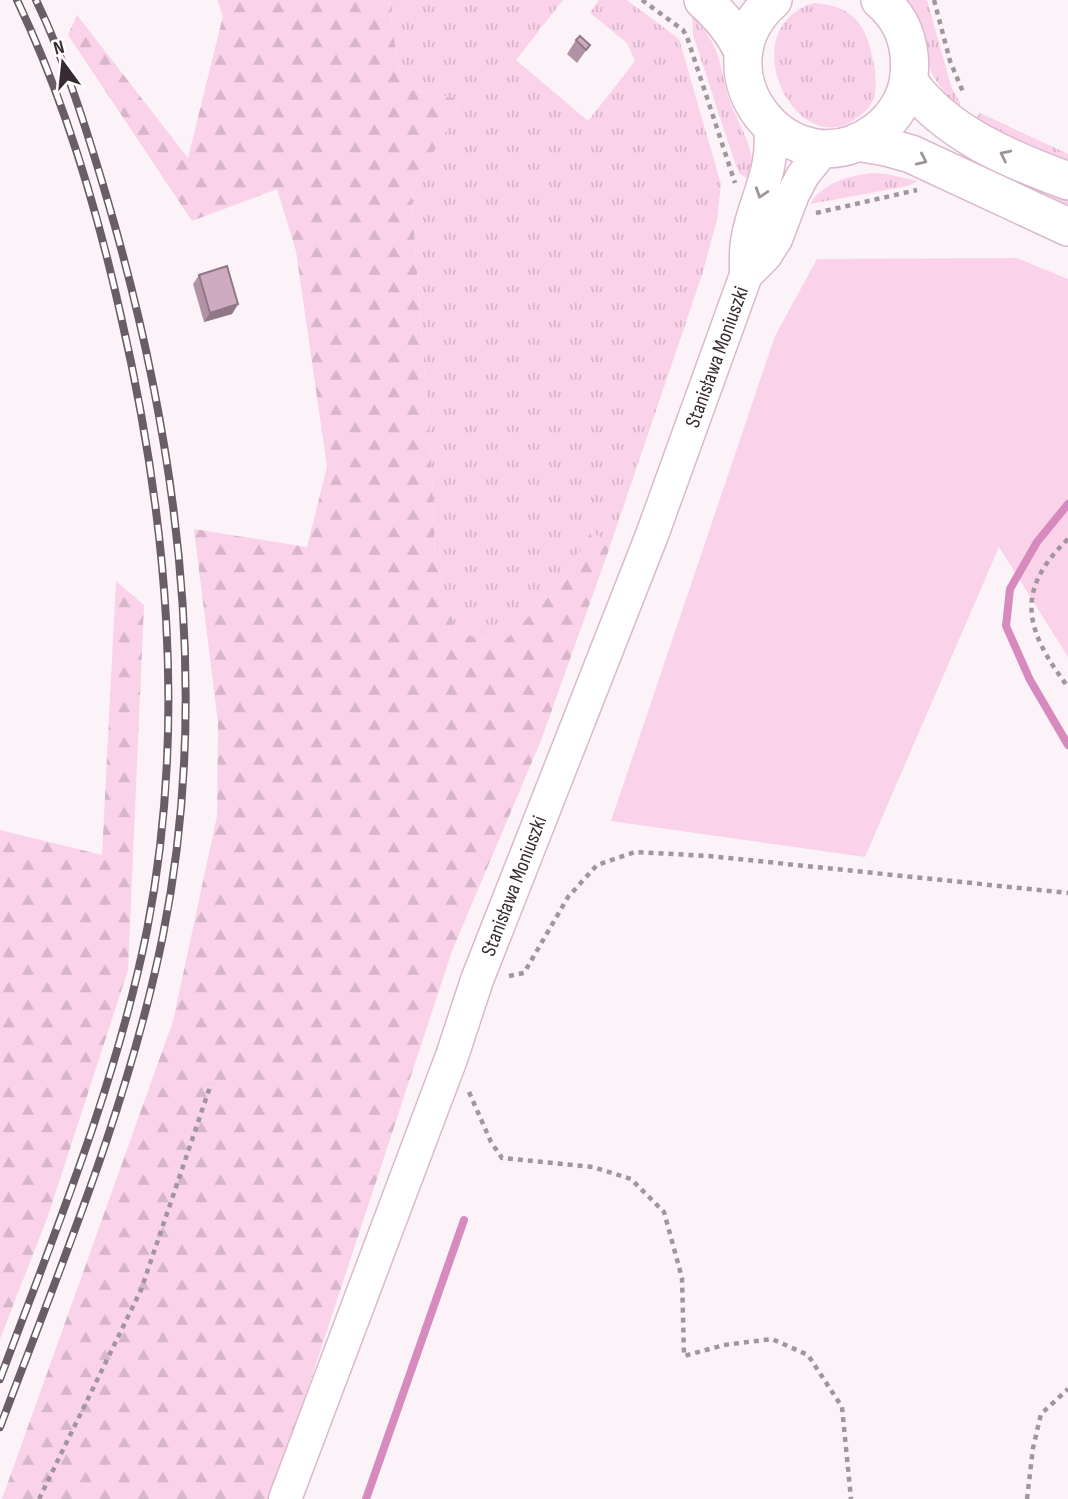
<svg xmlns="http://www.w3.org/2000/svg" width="1068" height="1499" font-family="'Sofia Sans Condensed',sans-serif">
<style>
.grass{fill:url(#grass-tufts)}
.forest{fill:url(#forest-firs)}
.garden{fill:#fad3eb}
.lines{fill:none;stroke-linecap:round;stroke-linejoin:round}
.stream{stroke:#d78abd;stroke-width:8}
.tertiary-casing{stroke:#dbb8ce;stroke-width:35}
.secondary-casing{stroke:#dbb8ce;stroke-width:40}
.path{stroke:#a1969d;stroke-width:4.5;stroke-dasharray:5 5;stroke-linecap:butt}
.tertiary{stroke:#fff;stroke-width:32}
.secondary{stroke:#fff;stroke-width:37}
.rail-casing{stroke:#6a5d65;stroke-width:8}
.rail{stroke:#fff;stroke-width:5;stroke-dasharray:16;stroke-linecap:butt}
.wall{fill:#b193a6}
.shaded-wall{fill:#907887}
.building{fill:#ceabc1;stroke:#907887;stroke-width:2}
.oneway{stroke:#9c9499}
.labels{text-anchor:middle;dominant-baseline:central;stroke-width:5;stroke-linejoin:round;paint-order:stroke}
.street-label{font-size:21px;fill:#382a33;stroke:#fff}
</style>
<defs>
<pattern id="grass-tufts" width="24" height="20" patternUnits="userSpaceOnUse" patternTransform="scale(1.75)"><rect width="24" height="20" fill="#fad3eb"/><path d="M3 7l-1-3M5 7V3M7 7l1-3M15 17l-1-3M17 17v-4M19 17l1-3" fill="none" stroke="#d7b5ca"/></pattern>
<pattern id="forest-firs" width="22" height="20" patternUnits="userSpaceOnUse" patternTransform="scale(1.75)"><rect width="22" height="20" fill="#fad3eb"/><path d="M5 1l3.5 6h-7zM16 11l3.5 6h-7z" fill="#d7b5ca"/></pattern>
</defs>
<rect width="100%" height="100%" fill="#fbf3f8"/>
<path class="grass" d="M388,0H563L516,60L588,121L635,61L627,43L590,13L599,0H627L679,39L721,184L717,220L702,275L609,549L592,530L563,583L502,643L456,633L435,558L432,473L411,190L459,109L453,98L402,88Z
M907,0H927L951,86L960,103V109C944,94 932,78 926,58C920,39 918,18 907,0Z
M814,3C853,6 866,24 873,60C876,74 878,88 872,102C868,110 861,115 854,120C794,160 731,28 814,3Z
M692,17C723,47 718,63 729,99C739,128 758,149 751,181L739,173L736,166L693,35Z
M980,113L1068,154V165L975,120Z
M964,148L1068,197V211L956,160Z
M873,173L887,174L918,181L908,186L810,204C824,182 848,176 873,173Z"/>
<path class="forest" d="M217,0H388L402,88L453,98L459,109L411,190L432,473L435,558L456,633L502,643L563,583L592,530L609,549L542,738L452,951L286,1455L268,1499H2L173,1021L217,816L218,723L194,529L307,547L327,467L296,251L277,189L192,221L68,35L77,15L188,158L223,16Z
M116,581L144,605L128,970L48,1216L0,1339V830L102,855Z"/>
<path class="garden" d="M1017,258L1068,279V657L999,547L865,857L611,821L775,336L817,259Z"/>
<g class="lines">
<path class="stream" d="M1068,504L1037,542L1010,589L1006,626L1030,680L1068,745
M366,1499L464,1220"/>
<g class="tertiary-casing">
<path id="tertiary" d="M746,275L765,256L776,239L793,194L803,175L825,148
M285,1499L452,1056L477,980L652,535L746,275C746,262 745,249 748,236C756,196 775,170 770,127"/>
</g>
<g class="secondary-casing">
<path id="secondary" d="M703,0C721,16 734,31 743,52
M773,0C691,72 793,196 878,130C895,117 907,97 909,76C912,46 903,19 880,0
M909,82C945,133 1011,160 1068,181
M857,142L886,147L911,154L1068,227"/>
</g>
<path class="path" d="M642,0L683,30L687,37L735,183
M934,0L950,61L963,92
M816,213L917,190
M1068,539C1013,592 1026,631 1068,687
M509,976L524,973L568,897L597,865L635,852L709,856L1068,893
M469,1092L491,1142L502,1158L593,1167L631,1179L664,1212L682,1278L684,1356L724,1345L772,1339L808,1355L842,1407L851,1499
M39,1499L141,1290L211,1084
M1027,1499L1033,1448L1041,1414L1068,1389"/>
<use href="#tertiary" class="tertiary"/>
<use href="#secondary" class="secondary"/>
<g class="rail-casing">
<path id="rail" d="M0,1379C55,1232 116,1085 147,930C187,725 167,515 120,312C96,205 64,99 17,0
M0,1427C61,1265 129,1104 163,935C212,690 176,432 106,195C87,131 65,60 36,0"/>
</g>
<use href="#rail" class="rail"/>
</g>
<path class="wall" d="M576,40L590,45L577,63L567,54Z
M199,275L238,304L232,314L204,322L193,284Z"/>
<path class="shaded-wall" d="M238,304L232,314L204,322L210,313Z"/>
<path class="building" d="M580,36L590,45L586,50L576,40Z
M227,266L238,304L210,313L199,275Z"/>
<defs><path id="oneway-chevron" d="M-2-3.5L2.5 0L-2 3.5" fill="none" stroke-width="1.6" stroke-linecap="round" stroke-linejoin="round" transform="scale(1.75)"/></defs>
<g class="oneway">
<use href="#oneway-chevron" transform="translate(1005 155) rotate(-154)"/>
<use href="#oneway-chevron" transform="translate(922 160) rotate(25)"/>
<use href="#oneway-chevron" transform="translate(761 193) rotate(108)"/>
</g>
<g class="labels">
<g class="street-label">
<text transform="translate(717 357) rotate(-70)">Stanisława Moniuszki</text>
<text transform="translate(514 886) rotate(-69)">Stanisława Moniuszki</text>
</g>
</g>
<g transform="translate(63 63) rotate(345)" stroke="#ffffff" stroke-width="5" paint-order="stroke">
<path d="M0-5L12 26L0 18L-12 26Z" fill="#382a33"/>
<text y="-10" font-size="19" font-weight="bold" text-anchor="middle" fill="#382a33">N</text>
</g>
</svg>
